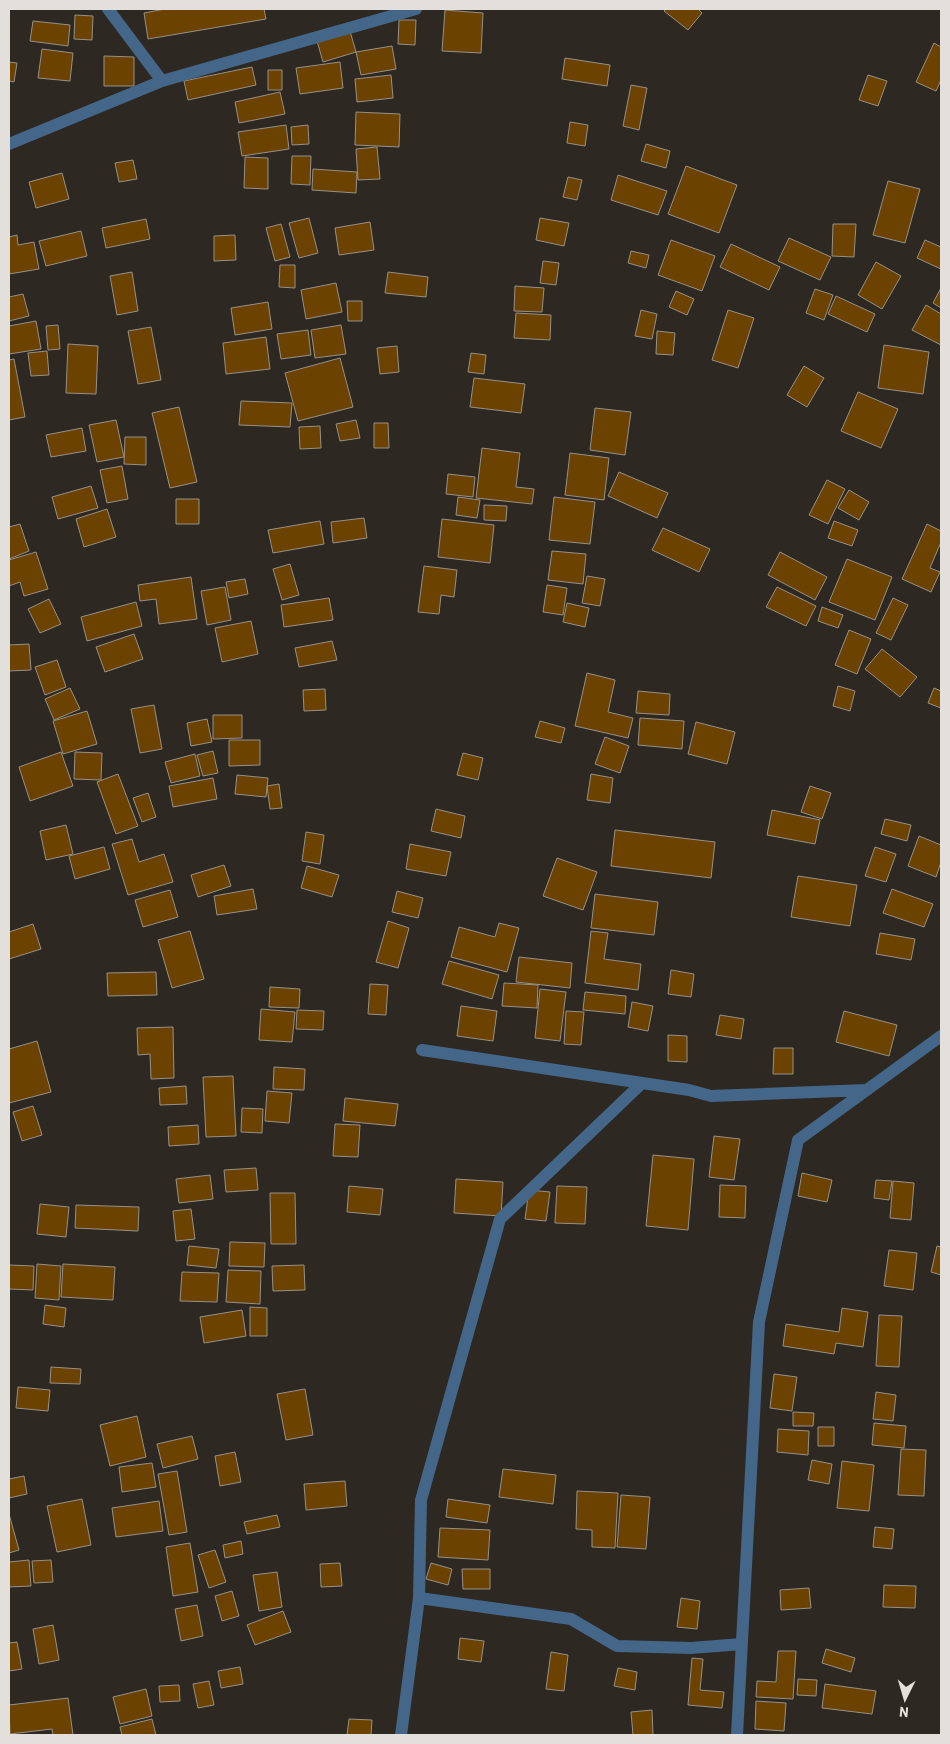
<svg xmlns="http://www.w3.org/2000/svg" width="950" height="1744" font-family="Barlow,sans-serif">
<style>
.building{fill:#6c4200;stroke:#979089}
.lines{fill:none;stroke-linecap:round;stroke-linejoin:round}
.street{stroke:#446789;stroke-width:12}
</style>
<rect width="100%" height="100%" fill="#2d2822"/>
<path class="building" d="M165,9H264L266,19L148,39L144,13Z
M666,9H698L702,13L688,30L664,11Z
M445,10L483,13L481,53L442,51Z
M75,15L93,16L92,40L74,39Z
M399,20H416L415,45L398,44Z
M33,21L70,25L68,46L30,41Z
M350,31L356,52L323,62L317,41Z
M934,43L941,47V80L936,91L916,82Z
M392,46L396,69L361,75L356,52Z
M42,49L73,53L70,81L38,78Z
M104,56L134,57V86H104Z
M565,58L610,65L607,86L562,79Z
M9,62L17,63L14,82L9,81Z
M340,62L343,88L300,94L296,68Z
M252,67L256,85L188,100L184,81Z
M268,70H282V90H268Z
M391,75L393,98L357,102L355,79Z
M868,75L887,81L878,106L859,100Z
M631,85L647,88L639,130L623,126Z
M280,92L285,114L239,123L235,102Z
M356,112L400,114L399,147L355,145Z
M570,122L588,125L585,146L567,143Z
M286,125L289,149L242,156L238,132Z
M308,125L309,144L292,145L291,127Z
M646,144L670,151L666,168L641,161Z
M377,147L380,179L358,180L356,149Z
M292,156H311L310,185L291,184Z
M245,157L268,158V189L244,188Z
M133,160L137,179L119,182L115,163Z
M686,166L737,185L719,233L668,214Z
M313,169L357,172L356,193L312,190Z
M62,173L69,199L36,208L29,182Z
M618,175L667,191L658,215L611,200Z
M568,177L582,180L577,200L563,197Z
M888,181L920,189L905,243L873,235Z
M309,218L318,253L299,258L289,223Z
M540,218L569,223L564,246L536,240Z
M146,219L150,239L106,248L102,228Z
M370,222L374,250L339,255L335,228Z
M281,224L290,257L275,261L266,228Z
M833,224H856L854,257L832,256Z
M81,231L87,256L46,266L39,241Z
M17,235L18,245L34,242L39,269L9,274V237Z
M235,235L236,260L214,261V236Z
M789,238L831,257L820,280L778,261Z
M671,240L715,256L702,291L658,275Z
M925,240L941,247V269L917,258Z
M731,244L780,267L769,290L720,267Z
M631,251L649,255L646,268L628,263Z
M543,261L559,263L556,285L540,283Z
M876,262L901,276L882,309L858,295Z
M280,265H295V288L279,287Z
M132,272L138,311L117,315L110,276Z
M388,272L428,277L426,297L385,293Z
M336,283L342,312L306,319L301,290Z
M515,286L544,288L542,312L514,311Z
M941,288V308L933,303Z
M815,289L833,295L824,320L806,313Z
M676,291L694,299L687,315L669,307Z
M23,294L29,316L9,321V297Z
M836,296L875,314L867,332L828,314Z
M347,301H362V321H348Z
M268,302L272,329L235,335L231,308Z
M926,305L941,314V345L912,330Z
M641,310L657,314L652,339L635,336Z
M728,310L754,318L738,368L712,360Z
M516,313L551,315L550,340L514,338Z
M36,321L41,349L9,354V326Z
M58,325L60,349L48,350L46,326Z
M341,325L346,354L315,358L311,330Z
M151,327L161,380L138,384L128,331Z
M308,330L311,355L281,359L277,334Z
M657,331L675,333L673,355L656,354Z
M266,337L270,369L226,374L223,343Z
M68,344L98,346L96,394L66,393Z
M884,345L929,352L923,394L878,388Z
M397,346L399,372L380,374L377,348Z
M47,351L49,375L31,376L28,353Z
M471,353L486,355L484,374L468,372Z
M340,358L353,407L298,421L285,373Z
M14,359L25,417L9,420V360Z
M804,366L824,378L807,407L787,395Z
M474,378L525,384L521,413L470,407Z
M858,392L898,409L881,448L841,431Z
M241,401L292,403L290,427L239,425Z
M179,407L197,482L170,488L152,413Z
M595,408L631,412L625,455L590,450Z
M116,420L124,457L97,462L89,425Z
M356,420L360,438L340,441L336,424Z
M374,423H388L389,448H374Z
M320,426L321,448L300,449L299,427Z
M82,428L86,451L51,457L46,435Z
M125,437H146V465L124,464Z
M482,448L520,453L516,487L534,489L532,504L476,498Z
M570,453L609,458L604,500L565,495Z
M122,466L128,499L107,503L100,470Z
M619,472L668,493L657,518L608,496Z
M448,474L475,477L473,497L446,494Z
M827,480L845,489L828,524L809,515Z
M91,486L98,508L58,519L52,497Z
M849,490L869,502L859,520L838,508Z
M458,497L480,500L477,518L456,515Z
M554,497L595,502L590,544L549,540Z
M176,499H199V524H176Z
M484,505L507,506L506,521L484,520Z
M107,509L116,537L84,547L76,519Z
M364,518L367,538L333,543L331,522Z
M442,519L494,525L490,563L438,557Z
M320,521L324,544L273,553L268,530Z
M834,521L858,530L852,546L828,538Z
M20,524L29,551L9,559V527Z
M927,524L941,531V542L930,568L940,572L931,592L902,579Z
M663,528L710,549L699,572L652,550Z
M552,551L586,554L583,584L548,580Z
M36,552L48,589L24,596L20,582L9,586V560Z
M780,552L827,577L815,600L768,575Z
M847,559L892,577L875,620L829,602Z
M290,564L299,595L282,600L273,569Z
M424,566L457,570L454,597L441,595L439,614L418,612Z
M587,576L605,579L600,606L582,603Z
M191,577L197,619L159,624L156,599L140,601L138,585Z
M245,579L248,594L229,598L226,582Z
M547,585L567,588L563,615L543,612Z
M225,587L231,620L207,625L201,591Z
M777,587L816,606L806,626L766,607Z
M329,598L333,620L284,627L281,605Z
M893,598L908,605L891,640L876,633Z
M49,599L61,624L40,633L28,609Z
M136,602L142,626L87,641L81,617Z
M567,603L589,608L585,627L563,622Z
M822,607L843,615L838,628L818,621Z
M251,621L258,654L222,662L215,628Z
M849,630L871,639L857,674L835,665Z
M134,634L143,659L105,672L96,647Z
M332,641L337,660L299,667L295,648Z
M29,644L31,670L9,671V645Z
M882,649L917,677L900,697L865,669Z
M57,660L66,687L45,695L35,667Z
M587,673L615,680L608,712L633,718L628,738L575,726Z
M838,686L855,691L850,711L833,706Z
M70,688L80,709L54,720L45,699Z
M934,688L941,691V708L928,703Z
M325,689L326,710L304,711L303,690Z
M638,691L670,694L669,715L636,713Z
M154,705L162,749L140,753L131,709Z
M87,711L97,744L63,754L53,721Z
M213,715H242V738L213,739Z
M640,718L684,721L682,749L638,745Z
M207,719L212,742L191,746L187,723Z
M540,721L565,728L561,743L535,737Z
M696,722L735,732L727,764L688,754Z
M605,737L629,746L620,773L595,764Z
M229,740H260V765L229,766Z
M213,751L218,773L203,776L197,755Z
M61,752L73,786L30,801L19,767Z
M75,752L102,753L101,780L74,779Z
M463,753L483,758L478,780L457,775Z
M195,754L200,776L171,783L165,762Z
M118,774L138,826L116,834L97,782Z
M591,774L613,778L610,803L587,800Z
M237,775L268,778L266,797L235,794Z
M213,778L217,799L173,807L169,786Z
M279,784L282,808L270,809L267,786Z
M810,786L831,793L822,819L801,812Z
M148,793L156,817L142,822L133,798Z
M436,809L465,816L461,838L431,831Z
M772,810L820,820L815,844L767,835Z
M885,819L911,825L907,841L881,834Z
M66,825L73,854L46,860L40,831Z
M615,830L715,842L711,878L611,866Z
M306,832L324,835L320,864L302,861Z
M919,836L941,845V862L936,877L908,866Z
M132,839L139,862L164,854L173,882L128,895L112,844Z
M410,844L451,852L446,876L406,869Z
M104,847L110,869L75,879L69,856Z
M875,847L896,854L886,882L865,876Z
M557,858L597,872L583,910L543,896Z
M224,865L231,886L198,897L191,875Z
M307,866L339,875L332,897L301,888Z
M798,876L857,885L850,926L791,917Z
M253,889L257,909L217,915L214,896Z
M892,889L933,904L924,927L883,913Z
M170,890L178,917L143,927L135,900Z
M397,891L423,898L418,918L392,912Z
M595,894L658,902L654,935L591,928Z
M388,921L409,928L398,968L376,962Z
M499,923L519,928L507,972L451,957L459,927L495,937Z
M33,924L41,949L9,959V932Z
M190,931L204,979L172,988L158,940Z
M591,931L608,933L604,959L641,964L638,990L585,983Z
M880,933L915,939L911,960L876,954Z
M519,957L572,963L570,988L516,982Z
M449,961L499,975L492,999L442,984Z
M671,970L694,974L691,997L668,994Z
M156,972L157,995L108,996L107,973Z
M504,983L538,985L537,1008L502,1006Z
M370,984L388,985L386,1015L368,1014Z
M270,987L300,989L299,1008L269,1007Z
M540,989L566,992L560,1041L535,1038Z
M585,992L626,996L625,1014L583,1010Z
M632,1002L653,1006L648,1031L628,1027Z
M461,1006L497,1011L493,1041L457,1036Z
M261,1009L295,1012L292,1042L259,1040Z
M297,1010L324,1011L323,1030L296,1029Z
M566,1011L584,1012L581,1045L564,1044Z
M844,1011L897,1025L889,1056L836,1042Z
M720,1015L744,1019L741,1039L716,1035Z
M173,1027L174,1078L151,1079L150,1054L138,1055L137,1028Z
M668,1035L687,1036V1062L668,1061Z
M37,1041L51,1092L9,1103V1049Z
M774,1048H793V1074H773Z
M274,1067L305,1069L304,1090L273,1089Z
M233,1076L236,1136L206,1137L203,1077Z
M186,1086L187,1104L160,1105L159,1088Z
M267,1091L292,1093L289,1123L265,1121Z
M345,1098L398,1104L395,1126L343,1121Z
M33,1106L42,1135L22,1141L13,1112Z
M242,1108L263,1109L262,1133L241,1132Z
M335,1124L360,1125L358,1157L333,1156Z
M198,1125L199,1144L169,1146L168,1127Z
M714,1136L740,1139L734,1180L709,1177Z
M653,1155L694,1159L688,1230L646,1226Z
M256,1168L258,1190L226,1192L224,1170Z
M802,1173L832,1180L827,1202L798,1196Z
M210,1175L213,1199L179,1203L176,1179Z
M456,1179L503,1182L501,1216L454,1213Z
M876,1180L892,1181L889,1200L874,1198Z
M893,1181L914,1183L911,1220L890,1218Z
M720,1185L746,1186L745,1218L719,1217Z
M349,1186L383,1189L380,1215L347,1212Z
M557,1186L587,1187L585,1224L555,1223Z
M529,1190L550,1192L546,1221L525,1219Z
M270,1193H295L296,1244H271Z
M40,1204L69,1207L66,1237L37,1234Z
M76,1205L139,1207L138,1231L75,1228Z
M191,1209L195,1239L176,1241L173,1211Z
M230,1242L265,1243L264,1267L229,1266Z
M189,1246L219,1249L216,1268L187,1265Z
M937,1246L941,1247V1275L931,1272Z
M889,1250L917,1253L913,1290L884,1286Z
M37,1264L61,1266L59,1300L35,1298Z
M63,1264L115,1267L113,1300L61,1297Z
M9,1265L34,1266L33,1290L9,1289Z
M304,1265L305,1290L273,1291L272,1266Z
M228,1270L261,1271L260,1304L226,1302Z
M182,1272L219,1273L217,1302L180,1301Z
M45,1305L66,1308L64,1327L43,1324Z
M250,1307L267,1308V1336H250Z
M842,1308L868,1312L863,1347L836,1343L834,1354L783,1346L786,1324L839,1332Z
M242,1310L246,1336L204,1343L200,1317Z
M879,1315L902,1316L899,1367L876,1366Z
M51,1367L81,1369L80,1384L50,1383Z
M774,1374L797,1377L792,1411L770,1408Z
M18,1387L50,1390L48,1411L16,1408Z
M305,1389L313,1435L286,1440L277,1394Z
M876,1392L896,1395L893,1421L873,1419Z
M793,1412L814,1413L813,1426H793Z
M137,1416L146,1457L110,1466L100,1425Z
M874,1423L906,1426L904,1448L872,1445Z
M818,1427H834V1446H818Z
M778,1429L809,1431L808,1455L777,1452Z
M192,1436L198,1459L163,1468L157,1444Z
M901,1449L926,1450L924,1496L898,1495Z
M235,1452L241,1482L220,1486L215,1456Z
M812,1460L832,1464L829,1484L808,1480Z
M842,1461L874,1465L869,1511L837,1508Z
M152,1463L156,1487L122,1492L119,1467Z
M503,1469L556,1475L553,1504L499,1497Z
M177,1471L187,1532L169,1535L158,1474Z
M24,1476L27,1494L9,1498V1479Z
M345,1481L347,1506L306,1510L304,1484Z
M577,1491L618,1493L615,1548L592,1547V1530L576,1529Z
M621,1495L650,1497L646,1549L617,1547Z
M82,1499L91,1545L57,1552L47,1506Z
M448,1499L490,1505L487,1523L446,1517Z
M159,1501L163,1531L116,1537L112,1508Z
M9,1514L19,1550L9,1553Z
M277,1515L280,1527L247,1534L244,1522Z
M875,1527L894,1529L892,1549L873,1547Z
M440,1528L490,1530L488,1560L438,1557Z
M241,1541L243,1554L225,1558L223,1545Z
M190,1543L198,1592L173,1596L166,1547Z
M215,1550L226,1582L209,1588L198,1555Z
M29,1560L31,1586L9,1587V1562Z
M51,1560L53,1582L34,1583L32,1561Z
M340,1563L342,1586L321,1587L320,1564Z
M431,1563L452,1569L448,1585L426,1579Z
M462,1569H490V1589H463Z
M277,1572L282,1607L259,1611L253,1575Z
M884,1585L916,1586L915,1608L883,1607Z
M809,1588L811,1608L781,1610L780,1590Z
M232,1591L239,1616L222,1621L215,1596Z
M681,1598L700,1601L697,1629L677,1627Z
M197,1605L203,1636L181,1641L175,1609Z
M283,1611L291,1632L255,1645L247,1625Z
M53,1625L59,1660L39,1664L33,1629Z
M460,1638L484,1641L481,1662L458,1659Z
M17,1642L22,1669L9,1671V1643Z
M826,1649L855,1658L851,1672L822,1663Z
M778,1651H796L793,1699L756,1697L757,1681L776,1682Z
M551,1652L568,1655L564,1691L546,1689Z
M692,1658L703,1659L700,1690L724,1692L722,1708L688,1705Z
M240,1667L243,1684L221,1688L218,1671Z
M618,1668L637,1672L635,1690L614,1686Z
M798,1679L817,1680L816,1696L797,1695Z
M209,1681L214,1705L198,1708L193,1684Z
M825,1684L876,1691L872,1714L822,1708Z
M179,1685L180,1701L160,1702L159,1686Z
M146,1689L152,1716L120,1724L113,1697Z
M68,1698L73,1735H53L52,1729L10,1734L9,1705Z
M756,1701L786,1703L784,1731L755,1729Z
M652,1710L653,1735H633L631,1712Z
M152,1719L156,1735H122L120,1727Z
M349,1719L372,1720L371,1735H347Z"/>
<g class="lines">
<path class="street" d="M108,9L162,81
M9,144L162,81L416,9
M422,1050L689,1090L711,1096L867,1090
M419,1598L571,1619L617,1646L691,1648L742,1644
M401,1735L419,1598L421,1500L500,1219L642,1083
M737,1735L759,1322L798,1140L941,1036"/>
</g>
<rect width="950" height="1744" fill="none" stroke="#e3dfdb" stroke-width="20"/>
<g transform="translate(905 1699) rotate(185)" stroke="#2d2822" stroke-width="4" paint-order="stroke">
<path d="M0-4L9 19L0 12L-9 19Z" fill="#e3dfdb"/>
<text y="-8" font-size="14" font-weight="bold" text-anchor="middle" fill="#e3dfdb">N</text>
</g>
</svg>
